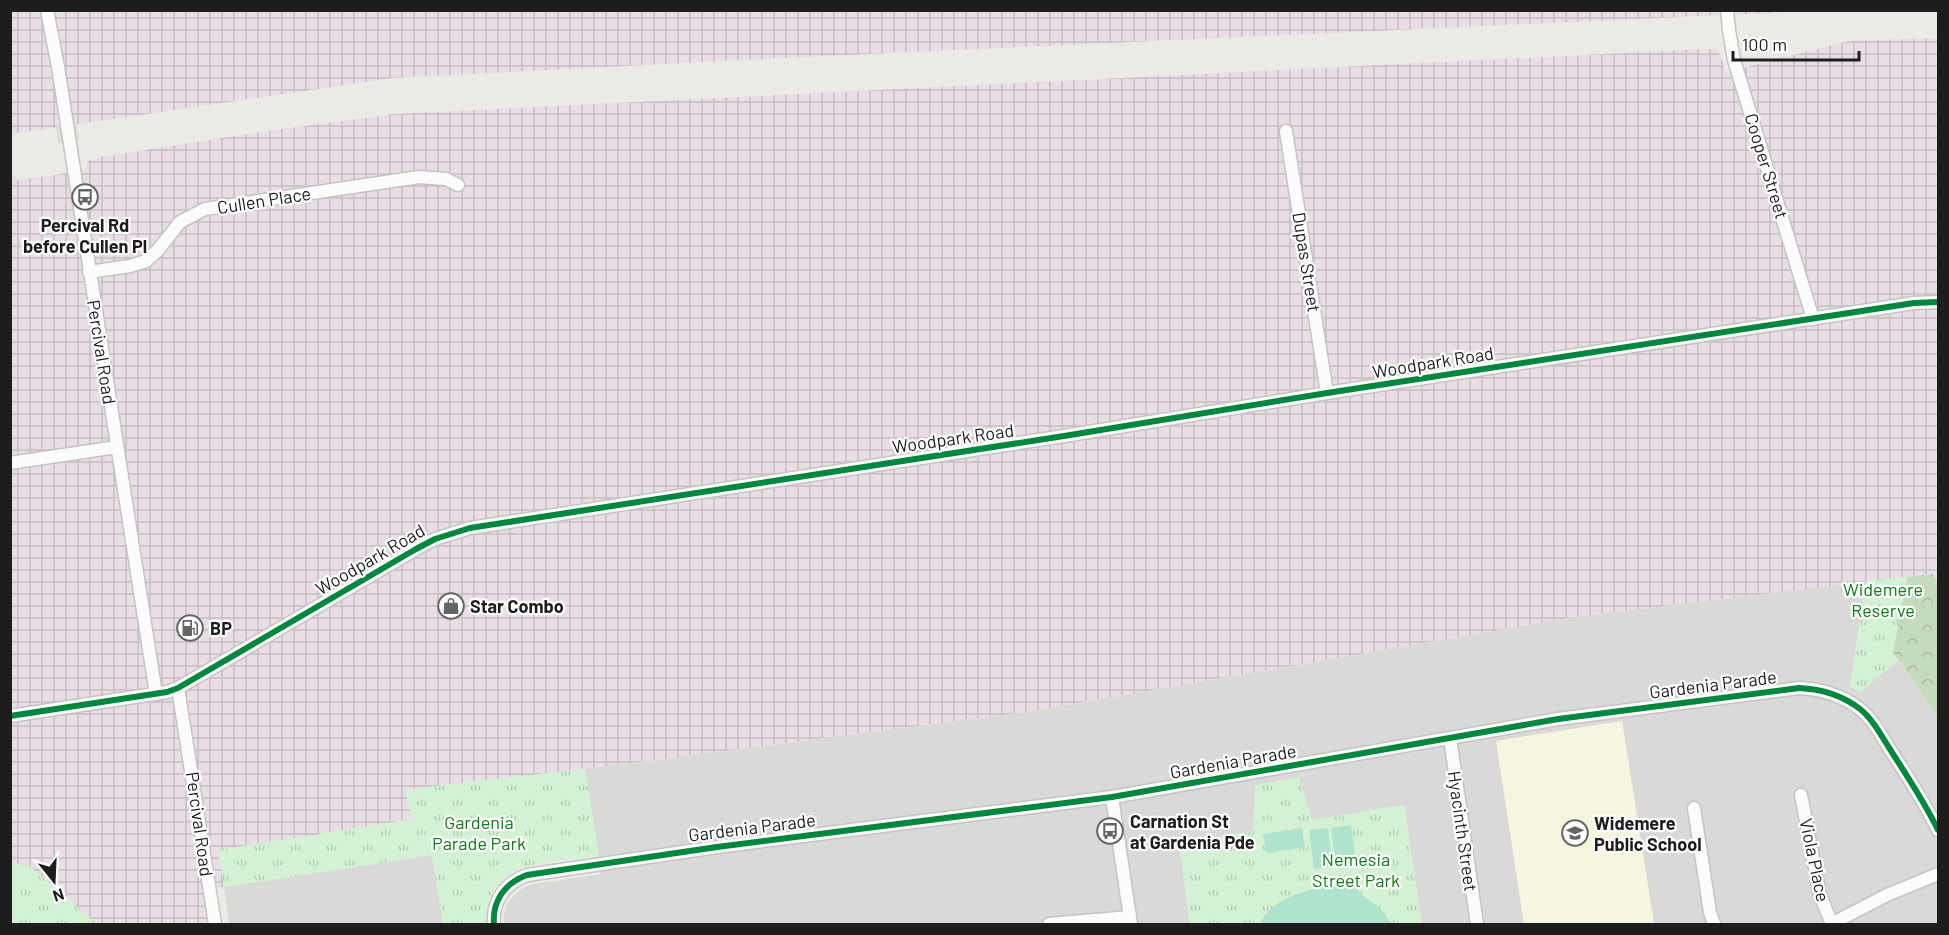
<svg xmlns="http://www.w3.org/2000/svg" width="1949" height="935" font-family="Barlow,sans-serif">
<style>
.residential{fill:#dad9d7}
.industrial{fill:url(#industrial-grid)}
.education{fill:#f6f6e0}
.forest{fill:url(#forest-crowns)}
.park{fill:url(#park-tufts)}
.pitch{fill:#b0e3ce}
.pier{fill:#dcdcda}
.lines{fill:none;stroke-linecap:round;stroke-linejoin:round}
.minor-casing{stroke:#c4c4c2;stroke-width:15}
.minor{stroke:#fcfcfb;stroke-width:12}
.cycleway-casing{stroke:#fff;stroke-width:10}
.cycleway{stroke:#00873e;stroke-width:6}
.labels{text-anchor:middle;dominant-baseline:central;stroke-width:4.5;stroke-linejoin:round;paint-order:stroke}
.street-label{font-size:18px;fill:#1d1d1d;stroke:#fff}
.poi-label{font-size:18px;font-weight:bold;fill:#1d1d1d;stroke:#fff;text-anchor:start}
.park-label{font-size:18px;fill:#0b7b14;stroke:#fff}
</style>
<defs>
<pattern id="industrial-grid" width="8" height="8" patternUnits="userSpaceOnUse" patternTransform="scale(1.5)"><rect width="8" height="8" fill="#e9dee5"/><path d="M0 4h8M4 0v8" fill="none" stroke="#c7bec4"/></pattern>
<pattern id="forest-crowns" width="20" height="18" patternUnits="userSpaceOnUse" patternTransform="scale(1.5)"><rect width="20" height="18" fill="#c6dbbb"/><path d="M2 6a3 3 0 1 1 6 0M12 15a3 3 0 1 1 6 0" fill="none" stroke="#aabca0"/></pattern>
<pattern id="park-tufts" width="24" height="20" patternUnits="userSpaceOnUse" patternTransform="scale(1.5)"><rect width="24" height="20" fill="#d3f2d3"/><path d="M3 7l-1-3M5 7V3M7 7l1-3M15 17l-1-3M17 17v-4M19 17l1-3" fill="none" stroke="#b5cfb5"/></pattern>
</defs>
<rect width="100%" height="100%" fill="#ebeae6"/>
<path class="residential" d="M1866,581L1850,686L1860,692L1898,660L1938,717V924H1654L1622,721L1497,741L1524,924H1422L1404,805L1312,820L1298,777L1253,831L1179,844L1190,924H504V915L507,903L521,889L529,885L601,874L585,769L1026,712L1574,617Z
M432,855L443,924H229L224,887Z"/>
<path class="industrial" d="M11,11H1813L802,57L393,78L11,134Z
M1938,38V583L1932,574L1574,617L1026,712L585,769L442,785L405,790L414,819L219,850L224,887L211,889L216,924H97L28,865L11,863L10,176H16L17,180L55,175L86,169L88,161L100,157L260,132L394,114L1705,49H1716L1720,54L1726,72L1849,41Z"/>
<path class="education" d="M1622,721L1654,924H1524L1496,741Z"/>
<path class="forest" d="M1932,574L1938,583V717L1893,652L1907,577Z"/>
<path class="park" d="M1907,577L1893,652L1898,660L1860,692L1850,686L1866,581Z
M585,769L599,856C552,862 482,859 486,924H443L432,855L224,887L218,850L413,819L405,791L442,785Z
M1299,777L1312,820L1404,805L1422,924H1190L1179,844L1253,831L1255,785Z
M10,863L28,865L97,924H11Z"/>
<path class="pitch" d="M1351,825L1356,863L1336,866L1331,828Z
M1302,828L1305,847L1266,853L1263,834Z
M1328,828L1333,866L1314,869L1309,830Z
M1318,887L1354,888L1385,913L1390,924H1260C1269,901 1296,895 1318,887Z"/>
<path class="pier" d="M76,121L79,140L58,143L56,124Z"/>
<g class="lines">
<g class="minor-casing">
<path id="minor" d="M47,10L58,67L156,694
M1727,10L1729,30L1734,60L1813,319
M1286,131L1327,393
M89,272L130,266L146,261L158,250L180,222L205,209L419,177L446,179L458,185
M10,463L117,447
M178,688L215,924
M10,716L167,692L178,688L416,549L435,539L470,528L1064,436L1327,393L1914,303L1938,302
M1450,738L1477,924
M1801,795L1820,895L1832,924
M1112,797L1131,924
M1694,808L1710,912L1714,924
M494,924C492,901 505,883 527,875L717,847L1112,797L1558,719L1799,688C1821,689 1842,695 1860,709C1874,720 1883,739 1893,754C1909,779 1925,803 1938,830
M1049,924L1130,917
M1831,924L1887,895L1938,874"/>
</g>
<use href="#minor" class="minor"/>
<g class="cycleway-casing">
<path id="cycleway" d="M10,716L167,692L178,688L416,549L435,539L470,528L1064,436L1327,393L1914,303L1938,302
M494,924C492,901 505,883 527,875L717,847L1112,797L1558,719L1799,688C1821,689 1842,695 1860,709C1874,720 1883,739 1893,754C1909,779 1925,803 1938,830"/>
</g>
<use href="#cycleway" class="cycleway"/>
</g>
<defs>
<g id="bus-ring" transform="scale(1.35)"><circle r="9.5" fill="#fff" stroke="#656563" stroke-width="1.5"/><path d="M-5-6H5V4H4V6H2V4H-2V6H-4V4H-5ZM-3.5-4V0h7V-4ZM-3.5 1.2v1.5H-2V1.2ZM2 1.2v1.5H3.5V1.2Z" fill="#656563"/></g>
<g id="shop-ring" transform="scale(1.35)"><circle r="9.5" fill="#fff" stroke="#656563" stroke-width="1.5"/><path d="M-5-2.5h2.3a2.7 3.5 0 0 1 5.4 0H5L5.5 6h-11ZM-1.5-2.5h3a1.5 2.3 0 0 0-3 0Z" fill="#656563"/></g>
<g id="fuel-ring" transform="scale(1.35)"><circle r="9.5" fill="#fff" stroke="#656563" stroke-width="1.5"/><path d="M-5.5-6h7V0h2V4h1.3V-2.5L3-4.5l.8-.8L6-3V5H2.5V1h-1V6h-7ZM-4.2-4.7v3.2H.2V-4.7Z" fill="#656563"/></g>
<g id="school-ring" transform="scale(1.35)"><circle r="9.5" fill="#fff" stroke="#656563" stroke-width="1.5"/><path d="M0-5L7-2L0 1L-7-2ZM-4 1L0 2.5L4 1V4Q0 6-4 4Z" fill="#656563"/></g>
</defs>
<g fill-rule="evenodd">
<use href="#bus-ring" x="85" y="197"/>
<use href="#shop-ring" x="451" y="606"/>
<use href="#fuel-ring" x="190" y="628"/>
<use href="#bus-ring" x="1110" y="831"/>
<use href="#school-ring" x="1575" y="833"/>
</g>
<g class="labels">
<g class="street-label">
<text transform="translate(1767 166) rotate(73)">Cooper Street</text>
<text transform="translate(264 200) rotate(-9)">Cullen Place</text>
<text transform="translate(1307 262) rotate(81)">Dupas Street</text>
<text transform="translate(102 352) rotate(81)">Percival Road</text>
<text transform="translate(1433 362) rotate(-9)">Woodpark Road</text>
<text transform="translate(953 438) rotate(-8)">Woodpark Road</text>
<text transform="translate(370 559) rotate(-30)">Woodpark Road</text>
<text transform="translate(1713 684) rotate(-7)">Gardenia Parade</text>
<text transform="translate(1233 761) rotate(-10)">Gardenia Parade</text>
<text transform="translate(200 824) rotate(82)">Percival Road</text>
<text transform="translate(752 827) rotate(-7)">Gardenia Parade</text>
<text transform="translate(1463 831) rotate(82)">Hyacinth Street</text>
<text transform="translate(1815 860) rotate(78)">Viola Place</text>
</g>
<g class="poi-label">
<text x="85" y="225" text-anchor="middle">Percival Rd<tspan x="85" dy="21">before Cullen Pl</tspan></text>
<text x="470" y="606">Star Combo</text>
<text x="210" y="628">BP</text>
<text x="1130" y="821">Carnation St<tspan x="1130" dy="21">at Gardenia Pde</tspan></text>
<text x="1594" y="823">Widemere<tspan x="1594" dy="21">Public School</tspan></text>
</g>
<g class="park-label">
<text x="1883" y="589">Widemere<tspan x="1883" dy="21">Reserve</tspan></text>
<text x="479" y="822">Gardenia<tspan x="479" dy="21">Parade Park</tspan></text>
<text x="1356" y="859">Nemesia<tspan x="1356" dy="21">Street Park</tspan></text>
</g>
</g>
<rect width="1949" height="935" fill="none" stroke="#1d1d1d" stroke-width="24"/>
<g transform="translate(54 881) rotate(162)" stroke="#ffffff" stroke-width="4.5" paint-order="stroke">
<path d="M0-4.5L10 22L0 15L-10 22Z" fill="#1d1d1d"/>
<text y="-9" font-size="16" font-weight="bold" text-anchor="middle" fill="#1d1d1d">N</text>
</g>
<path d="M1733 51v9h126v-9" fill="none" stroke="#1d1d1d" stroke-width="3"/>
<text x="1742" y="51" font-size="18" fill="#1d1d1d" stroke="#ffffff" stroke-width="4.5" paint-order="stroke">100 m</text>
</svg>
